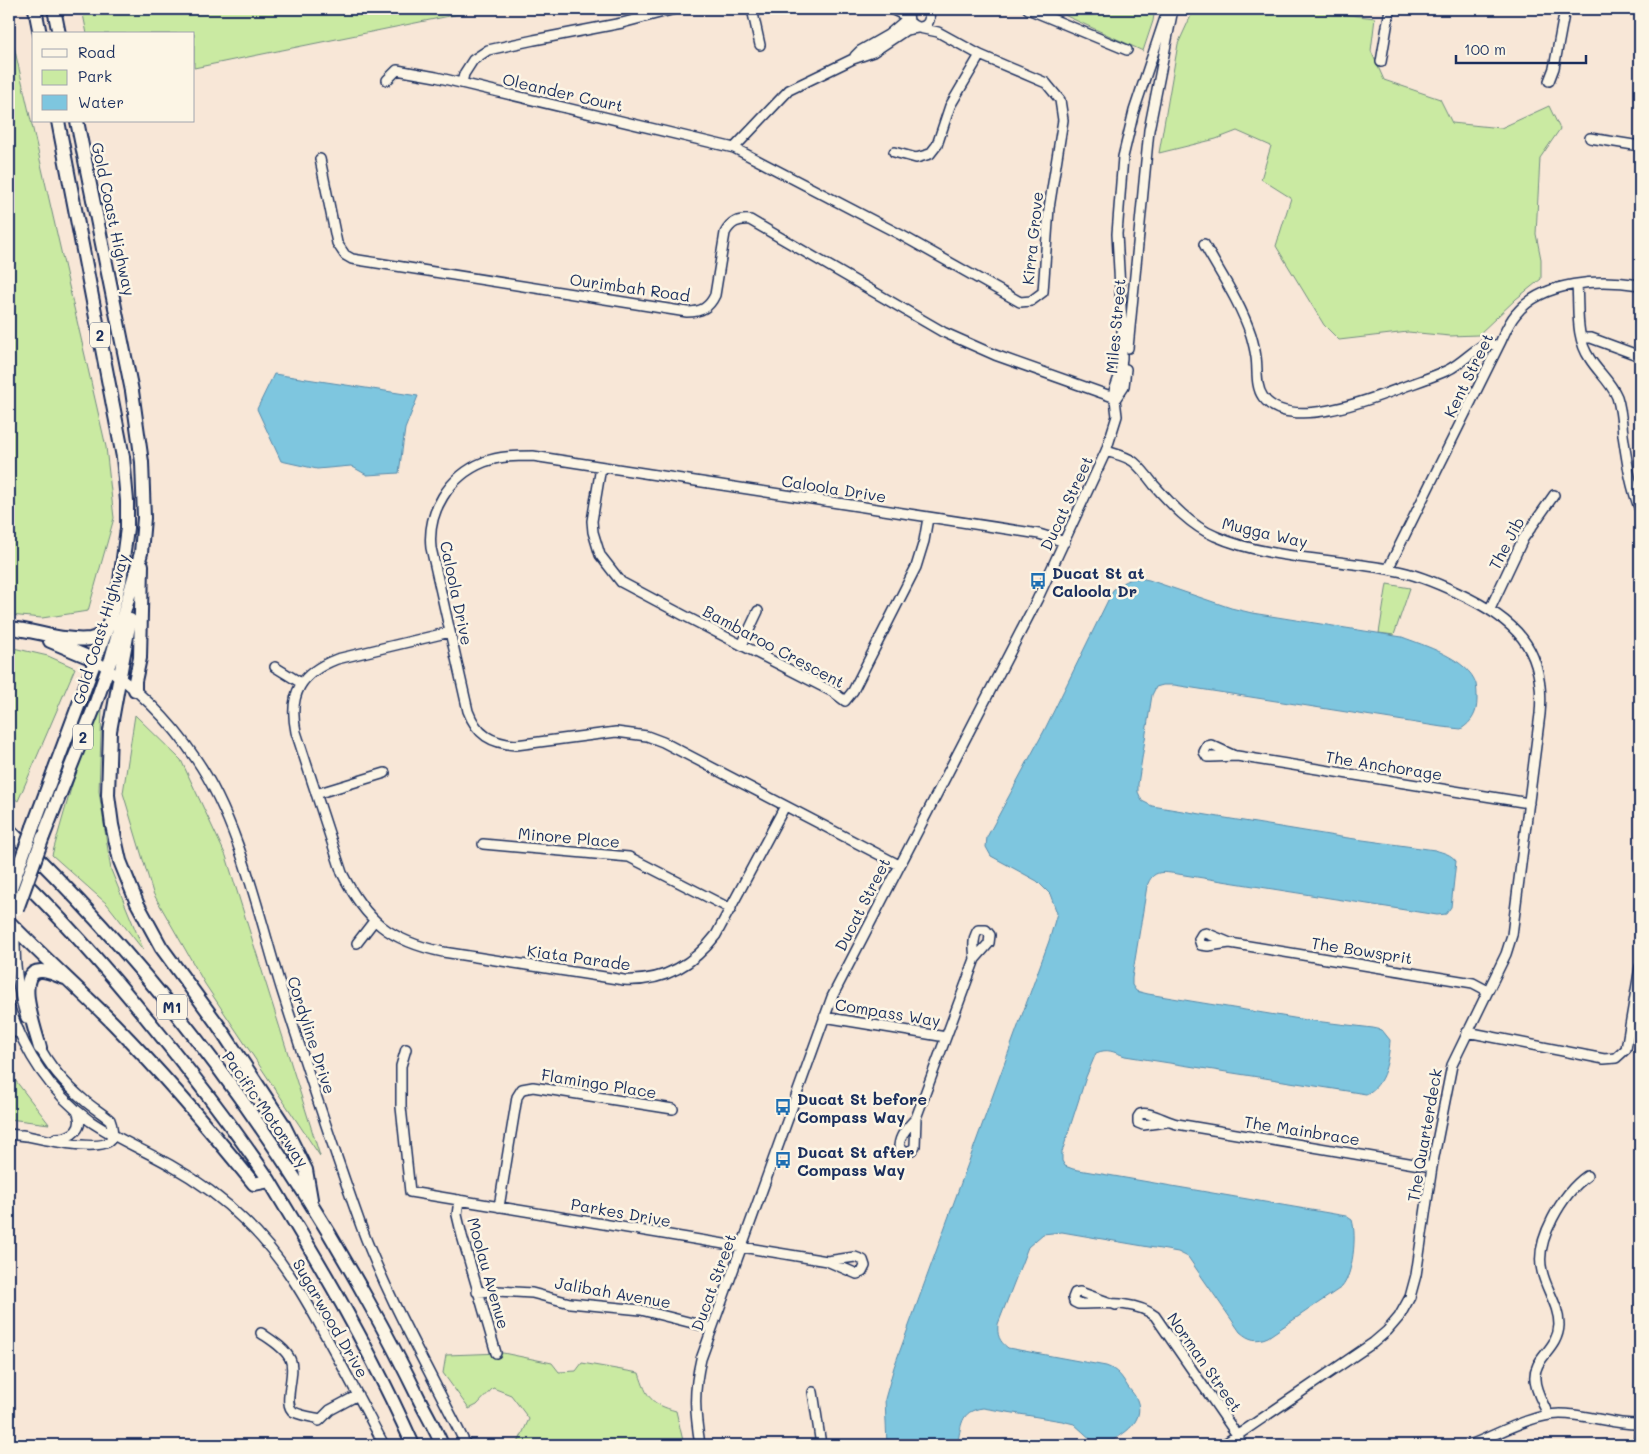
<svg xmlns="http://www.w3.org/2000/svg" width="1649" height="1454" font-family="Mali,sans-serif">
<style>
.green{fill:#caeaa2;stroke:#728c80}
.water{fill:#7ec6df;stroke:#568aab}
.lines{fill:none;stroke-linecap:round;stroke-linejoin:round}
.minor-casing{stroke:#1b2f5e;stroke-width:12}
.highway-casing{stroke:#1b2f5e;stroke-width:16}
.minor{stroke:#fcf5e5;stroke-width:9}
.highway{stroke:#fcf5e5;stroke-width:12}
.highway-bridge-casing{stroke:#1b2f5e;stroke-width:16;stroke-linecap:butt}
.highway-bridge{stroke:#fcf5e5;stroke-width:12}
.labels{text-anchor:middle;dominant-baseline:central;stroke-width:5;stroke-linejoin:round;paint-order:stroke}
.shield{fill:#fcf5e5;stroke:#5e6a86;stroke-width:1}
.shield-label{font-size:15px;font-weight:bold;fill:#1b2f5e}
.street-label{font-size:16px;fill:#1b2f5e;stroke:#fcf5e5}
.poi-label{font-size:16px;font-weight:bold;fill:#1b2f5e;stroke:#fcf5e5;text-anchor:start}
</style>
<rect width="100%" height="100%" fill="#f8e7d7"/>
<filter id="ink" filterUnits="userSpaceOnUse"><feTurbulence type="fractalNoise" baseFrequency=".02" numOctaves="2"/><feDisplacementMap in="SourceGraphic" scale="10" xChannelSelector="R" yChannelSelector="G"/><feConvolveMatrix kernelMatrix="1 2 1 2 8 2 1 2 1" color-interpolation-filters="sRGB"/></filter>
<g filter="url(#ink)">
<path class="green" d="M82,9H484L194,68V34H87Z
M1051,9H1155L1153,21L1143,51Z
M1194,9H1302L1375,18L1371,51L1384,80L1440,99L1452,123L1501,128L1549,106L1560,129L1540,158L1536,234L1541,259V279L1516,299L1478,335L1450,336L1408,332L1339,340L1324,325L1276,246L1291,198L1261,179L1271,146L1237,131L1216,139L1159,153L1178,44Z
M9,25L106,447L114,518L88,611L42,618L9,615Z
M1387,584L1410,588L1394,635L1379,633Z
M9,647L48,656L75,668L18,801L9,795Z
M94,708H102L99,791L111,870L144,951L107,904L52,855Z
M135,715L181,760L226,856L320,1156L205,984L153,893L123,793Z
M9,1067L12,1076L49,1124L9,1119Z
M503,1353L552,1363L559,1372L576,1371L582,1363L639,1373C647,1398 651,1404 676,1411L684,1445H517L529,1419L511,1395L493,1388L477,1405L469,1409L443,1373L446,1355Z"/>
<path class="water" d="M274,374L418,396L405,429L399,473L367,475L351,466L317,469L281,461L257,409Z
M1139,578L1149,580L1231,608L1252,613L1402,637C1423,645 1469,659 1476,684C1477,689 1477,695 1477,700C1477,713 1472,722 1461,729L1442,727L1174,685H1163L1156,687L1152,695L1138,784V792L1142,801L1152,806L1341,837L1435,850C1444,853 1451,854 1456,861L1451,907L1446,914L1437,915L1178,874C1163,872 1153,869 1147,886L1132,978V985L1136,991L1148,994L1306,1020L1373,1028L1382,1030L1390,1040C1389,1058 1385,1086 1366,1094L1125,1056C1113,1052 1108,1048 1096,1053L1086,1077L1062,1152V1161L1065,1166L1073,1169L1346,1216L1352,1220C1357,1236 1353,1274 1342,1287L1268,1337C1257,1342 1249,1340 1240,1332L1188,1257L1178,1252L1062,1232L1043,1234L1028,1247L998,1324C997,1335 999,1341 1008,1348L1106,1366C1118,1370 1122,1377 1128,1387C1131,1391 1135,1395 1137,1400C1146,1423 1120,1437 1103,1445L1094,1442L1074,1424L1062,1421L983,1408C959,1411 962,1426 957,1445H887L885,1399L894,1367L1049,941L1057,913L1050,894L1037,881L991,856L986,847L987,837L1044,731L1113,590C1122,582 1128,579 1139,578Z"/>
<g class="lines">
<g class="minor-casing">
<path id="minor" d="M752,9L760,45
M891,9L908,17
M912,9L908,14L909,21C919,35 937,22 926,9
M1028,9L1127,50
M855,56L860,51L888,35L908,18
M1381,62L1390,9
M387,80L397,70L436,77L734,148L901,235L1020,302L1031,301L1043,292L1049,208L1063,120L1060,100L1046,83L980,55L938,32L919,28
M1549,81L1554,68L1565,9
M462,83L464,74L473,60L488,50L534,40L622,23L675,9
M1590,138L1640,146
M734,148L789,90L853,59L873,52L906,30L917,28
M894,152L916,158L930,154L937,145L950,106L980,55
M320,159L337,243L345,255L352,259L687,312C701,312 709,308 715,295L725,233C731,222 738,219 750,220L943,332L995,355L1116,398
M1204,244C1220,273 1240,302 1251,335C1253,342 1255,350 1256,357C1258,369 1255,386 1263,397C1289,433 1374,398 1406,386C1420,381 1435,376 1448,370C1462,363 1472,351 1485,344L1489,343L1498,347
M1577,285C1579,310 1575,337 1590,359C1598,372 1611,382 1617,397C1621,409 1622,423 1623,435C1627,461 1630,485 1640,510
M1581,338H1591L1640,356
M1128,348L1149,130L1172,14
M1116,398L1124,386L1126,369
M1106,451C1115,454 1126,456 1134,462C1141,468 1148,477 1154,485C1171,504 1191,526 1215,536C1266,559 1338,559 1393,570C1416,574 1437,583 1458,593C1514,619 1546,647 1540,714L1512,935L1506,954L1452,1065L1432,1167L1416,1275L1410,1297L1399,1317L1387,1331L1373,1343L1223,1445
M601,467L592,521L593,532L600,555L621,582L683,615L833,692L845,701L853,691L916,567L924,541L928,518
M1388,569L1501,341C1505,332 1509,322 1516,314C1543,280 1601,279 1640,285
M1490,609L1523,539L1554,495
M450,632L337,659C301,673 288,693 296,732L342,873C366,921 390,941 443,952L624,980C662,982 693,965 716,935L785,806
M742,645L758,611
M95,660C135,686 170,720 196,759C240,823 259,917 282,991C307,1069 333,1148 361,1226C389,1302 431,1373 466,1445
M275,667L301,683
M1235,756L1211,745L1207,746L1204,752L1207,757H1211L1237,756L1529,803
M316,794L385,773
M483,844L629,857L731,909
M899,865L663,742L647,736L616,732L516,745C491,743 477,735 468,711L431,548C427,512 449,476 484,462C500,456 516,456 533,456L1039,534L1065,542
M15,929C14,960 17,989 26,1018
M357,943L374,921
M1230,943L1208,946L1201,945L1199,939L1202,934L1206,933L1230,943L1473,983L1488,991
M9,1006C25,1053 49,1091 90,1121C115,1138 144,1150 170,1165C197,1180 223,1199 245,1221C281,1255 306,1299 329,1342C348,1376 366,1411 384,1445
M824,1017L946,1037
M1467,1032L1604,1059L1616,1058L1626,1049L1640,967
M406,1049L401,1066V1107L410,1192L827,1261L855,1257L863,1260L865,1266L862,1272L857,1274L827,1261
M916,1118C909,1126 900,1134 899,1146L906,1152L912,1150L915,1146L916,1118L975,959L989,943L990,935L986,930H978C972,939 974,949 975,959
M1166,1122L1143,1125L1138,1123V1117L1140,1114C1150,1111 1166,1122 1177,1124L1432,1167
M9,1134L26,1136
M22,1135C38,1138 103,1154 111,1139C114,1134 112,1125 110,1120C102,1113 93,1108 85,1101C66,1085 49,1066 38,1044
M56,1138C73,1138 85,1128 77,1111
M459,1200L457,1215L462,1236L496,1353
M499,1207L517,1097L522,1089L533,1087L673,1109
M477,1292L497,1291L532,1293L570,1303L641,1310L712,1328
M1116,1305L1080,1292L1075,1293L1073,1298L1074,1302L1078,1304C1102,1304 1135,1300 1155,1316L1237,1435L1242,1445
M261,1333C271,1340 285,1348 290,1359C297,1373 281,1405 294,1412C302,1416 312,1417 321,1419
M813,1392L821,1445
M1548,1415C1544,1404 1535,1391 1535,1379C1533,1358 1558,1350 1559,1325C1559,1305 1546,1290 1542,1271C1534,1241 1563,1193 1587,1176
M319,1421L330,1410L358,1395
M700,1445C695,1412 693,1393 701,1359L832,997L1037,600L1106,451L1117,416L1114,391L1120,374L1122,358V325L1117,234L1123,157L1134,111L1168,9
M1470,1445C1496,1435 1533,1414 1560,1414C1587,1414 1614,1425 1640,1424
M1638,1445L1640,1429"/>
</g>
<g class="highway-casing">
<path id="highway" d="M35,9L40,34
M54,9L59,34
M130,620L110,731L108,795L112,825L120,861L137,903L161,947L218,1025L282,1122L306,1170L311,1199
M9,628C35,630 64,642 90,639C97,638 102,633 106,628
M50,641L95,660
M135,690V681L140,658L142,565
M33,827L108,626L120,581L127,528V501L123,457L58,121
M9,830C153,969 273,1128 369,1303C387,1335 404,1368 420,1401C427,1415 436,1430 442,1445
M43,837L94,708L111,659L141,553L144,518L142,462L132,391L77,121
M9,867C61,917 108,970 153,1026C194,1076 233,1127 269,1180C280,1198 291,1217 302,1235C343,1303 381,1373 413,1445
M9,922C43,957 79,989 113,1023C164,1075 209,1128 254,1184L269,1181
M9,1022L17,1031
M40,1048C37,1035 12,969 42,971C49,971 58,976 65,978"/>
</g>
<use href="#minor" class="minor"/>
<use href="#highway" class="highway"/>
<g class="highway-bridge-casing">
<path id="highway-bridge" d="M9,893L33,827
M17,909L43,837"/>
</g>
<use href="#highway-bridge" class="highway-bridge"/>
</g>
</g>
<defs>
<g id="bus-bare" transform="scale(1.35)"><path d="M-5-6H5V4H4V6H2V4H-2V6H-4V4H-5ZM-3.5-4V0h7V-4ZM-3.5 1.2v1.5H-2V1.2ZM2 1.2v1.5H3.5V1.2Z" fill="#1f6fb2" stroke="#fcf5e5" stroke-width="2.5" paint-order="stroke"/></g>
</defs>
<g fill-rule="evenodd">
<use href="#bus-bare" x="1038" y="581"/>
<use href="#bus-bare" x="783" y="1107"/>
<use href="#bus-bare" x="783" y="1160"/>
</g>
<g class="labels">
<g class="shield">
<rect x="90" y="322.5" width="20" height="25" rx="4"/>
<rect x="73" y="724.5" width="20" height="25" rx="4"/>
<rect x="157" y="994.5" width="30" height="25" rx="4"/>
</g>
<g class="shield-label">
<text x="100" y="335">2</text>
<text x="83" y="737">2</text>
<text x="172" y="1007">M1</text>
</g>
<g class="street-label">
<text transform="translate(563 92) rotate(13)">Oleander Court</text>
<text transform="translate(114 219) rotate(78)">Gold Coast Highway</text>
<text transform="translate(1032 238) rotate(-84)">Kirra Grove</text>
<text transform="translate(630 287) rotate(8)">Ourimbah Road</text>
<text transform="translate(1115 326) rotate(-85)">Miles Street</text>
<text transform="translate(1468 375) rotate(-64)">Kent Street</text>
<text transform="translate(834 488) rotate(9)">Caloola Drive</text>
<text transform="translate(1066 503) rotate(-65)">Ducat Street</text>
<text transform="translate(1265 532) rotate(13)">Mugga Way</text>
<text transform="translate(1506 543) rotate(-62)">The Jib</text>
<text transform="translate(457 593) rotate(78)">Caloola Drive</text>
<text transform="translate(100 629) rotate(-73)">Gold Coast Highway</text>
<text transform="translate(774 646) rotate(28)">Bambaroo Crescent</text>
<text transform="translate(1384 765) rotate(9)">The Anchorage</text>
<text transform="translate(569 837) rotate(5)">Minore Place</text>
<text transform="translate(862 904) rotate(-63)">Ducat Street</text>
<text transform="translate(1362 950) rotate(9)">The Bowsprit</text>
<text transform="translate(579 957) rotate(8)">Kiata Parade</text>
<text transform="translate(888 1012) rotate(9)">Compass Way</text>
<text transform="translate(312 1035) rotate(72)">Cordyline Drive</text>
<text transform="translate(599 1083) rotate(9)">Flamingo Place</text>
<text transform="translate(266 1109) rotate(55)">Pacific Motorway</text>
<text transform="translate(1302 1130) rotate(9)">The Mainbrace</text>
<text transform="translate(1424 1135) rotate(-80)">The Quarterdeck</text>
<text transform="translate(621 1212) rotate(10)">Parkes Drive</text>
<text transform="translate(489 1273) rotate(74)">Moolau Avenue</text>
<text transform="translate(713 1282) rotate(-70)">Ducat Street</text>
<text transform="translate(613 1292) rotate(10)">Jalibah Avenue</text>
<text transform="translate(331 1318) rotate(60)">Sugarwood Drive</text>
<text transform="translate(1205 1362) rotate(55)">Norman Street</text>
</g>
<g class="poi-label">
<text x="1052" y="572">Ducat St at<tspan x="1052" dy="18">Caloola Dr</tspan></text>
<text x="797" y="1098">Ducat St before<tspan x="797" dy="18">Compass Way</tspan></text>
<text x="797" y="1151">Ducat St after<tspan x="797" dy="18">Compass Way</tspan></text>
</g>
</g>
<rect width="1649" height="1454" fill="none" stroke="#fcf5e5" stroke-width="30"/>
<rect x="15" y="15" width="1619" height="1424" fill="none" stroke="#1b2f5e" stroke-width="2" filter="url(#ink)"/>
<rect x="32" y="32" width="162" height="90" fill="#fcf5e5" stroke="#a2a6af"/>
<rect x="42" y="49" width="25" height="8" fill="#fcf5e5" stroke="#a2a6af"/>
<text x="78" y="58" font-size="15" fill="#1b2f5e">Road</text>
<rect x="42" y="70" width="25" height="15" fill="#caeaa2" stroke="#a2a6af"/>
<text x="78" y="82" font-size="15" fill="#1b2f5e">Park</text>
<rect x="42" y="95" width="25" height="15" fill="#7ec6df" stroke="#a2a6af"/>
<text x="78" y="108" font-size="15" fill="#1b2f5e">Water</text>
<path d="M1456 55v8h130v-8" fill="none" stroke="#1b2f5e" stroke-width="2.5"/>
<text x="1464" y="55" font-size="15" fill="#1b2f5e" stroke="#fcf5e5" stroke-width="4" paint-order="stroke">100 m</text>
</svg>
